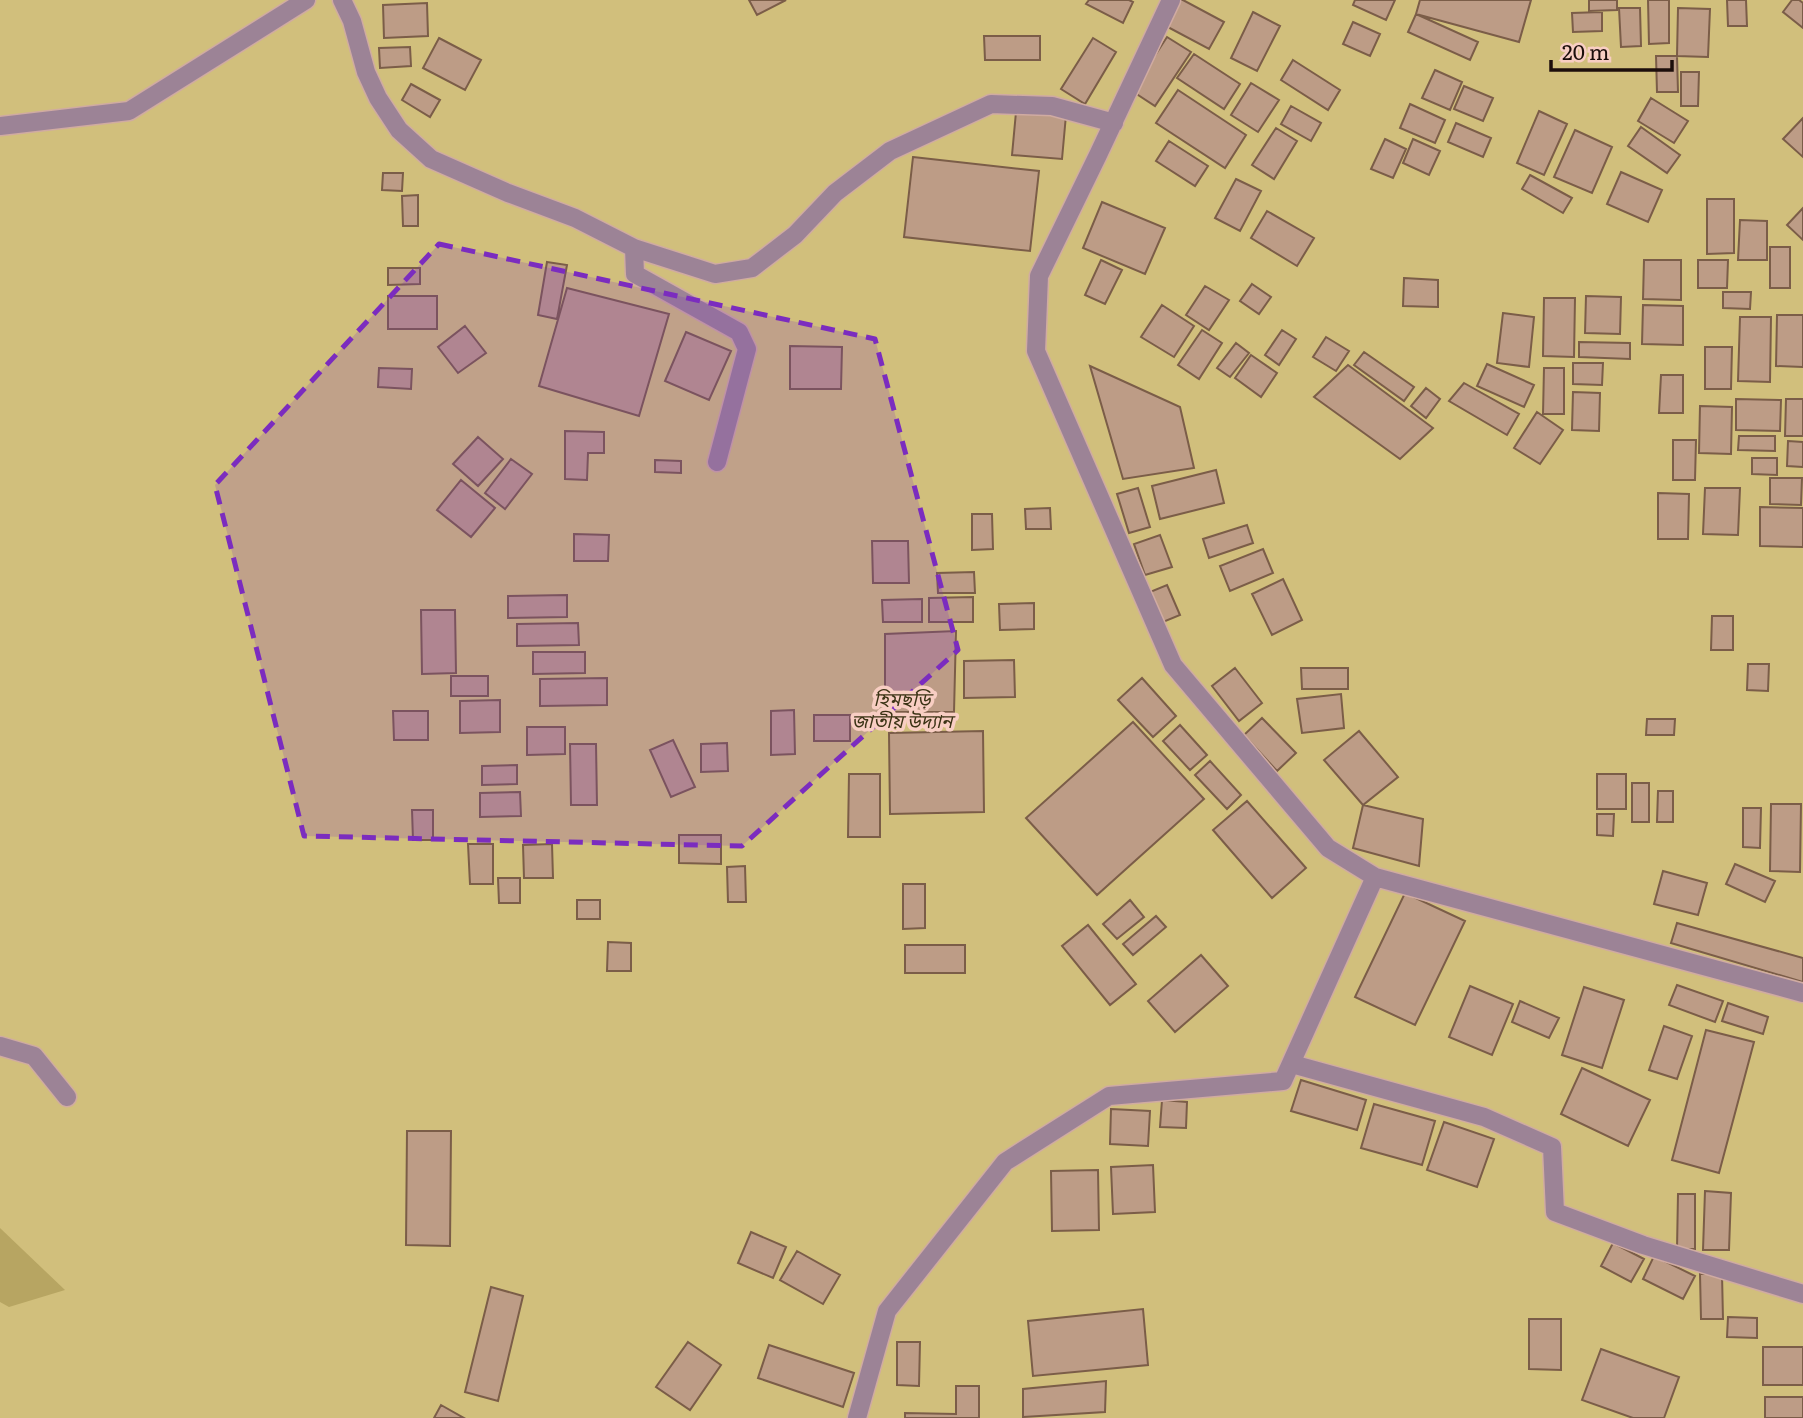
<svg xmlns="http://www.w3.org/2000/svg" width="1803" height="1418" font-family="Literata,'Noto Sans Bengali',serif">
<style>
.green{fill:#d1bf7c}
.forest{fill:#b7a562}
.building{fill:#bd9c86;stroke:#7b5d48;stroke-width:2}
.lines{fill:none;stroke-linecap:round;stroke-linejoin:round}
.minor-casing{stroke:#d0aba2;stroke-width:21}
.minor{stroke:#9c8396;stroke-width:18}
.marked{fill:#7b2cbf;fill-opacity:0.2;stroke:#7b2cbf;stroke-width:5;stroke-dasharray:14 9;stroke-linejoin:round}
.labels{text-anchor:middle;dominant-baseline:central;stroke-width:7;stroke-linejoin:round;paint-order:stroke}
.park-label{font-size:19px;font-style:italic;fill:#3b3315;stroke:#f8cec3}
</style>
<rect width="100%" height="100%" fill="#f8cec3"/>
<path class="green" d="M0,0H1803V1418H0Z"/>
<path class="forest" d="M0,1228L65,1290L9,1307L0,1302Z"/>
<path class="building" d="M749,0H786L757,15Z
M1089,0H1129L1133,2L1123,23L1086,4Z
M1178,0H1183L1224,22L1209,49L1164,25Z
M1355,0H1395L1386,20L1353,5Z
M1420,0H1531L1519,42L1416,14Z
M1589,0H1617V10L1589,11Z
M1648,0H1669V43L1649,44Z
M1727,0H1746L1747,26H1728Z
M1792,0H1799L1803,3V28L1783,12Z
M427,3L428,36L384,38L383,5Z
M1619,8H1640L1641,46L1621,47Z
M1678,8L1710,9L1708,57L1677,56Z
M1253,12L1280,26L1257,71L1231,58Z
M1602,12V31L1573,32L1572,13Z
M1416,14L1478,42L1470,60L1408,32Z
M1353,22L1380,34L1370,56L1343,44Z
M984,36H1040V60H985Z
M1167,37L1191,52L1155,106L1132,91Z
M439,38L481,60L465,90L423,68Z
M1093,38L1116,52L1085,104L1061,89Z
M410,47L411,66L380,68L379,48Z
M1194,54L1240,84L1224,109L1177,78Z
M1656,56H1677L1678,92H1657Z
M1293,60L1340,90L1328,110L1281,80Z
M1435,70L1462,82L1450,110L1422,98Z
M1681,72H1699L1698,106H1681Z
M1251,83L1279,100L1258,132L1231,115Z
M411,84L440,100L430,117L402,100Z
M1464,86L1493,98L1483,121L1454,109Z
M1178,90L1246,135L1225,168L1156,123Z
M1651,98L1688,121L1674,143L1638,121Z
M1410,104L1445,120L1435,143L1400,128Z
M1291,106L1321,123L1311,141L1281,124Z
M1539,111L1567,124L1544,175L1517,163Z
M1016,112L1066,115L1062,159L1012,155Z
M1803,118V157L1783,139Z
M1456,123L1491,138L1483,157L1448,142Z
M1641,127L1680,155L1667,173L1628,146Z
M1276,128L1297,141L1274,179L1252,165Z
M1575,130L1612,147L1592,193L1554,177Z
M1385,139L1406,149L1393,178L1371,169Z
M1413,139L1440,151L1429,175L1403,163Z
M1169,141L1208,166L1195,186L1156,161Z
M913,157L1039,171L1030,251L904,237Z
M1621,172L1662,190L1648,222L1607,204Z
M383,173H403L402,191L382,190Z
M1530,175L1572,198L1563,213L1522,189Z
M1236,179L1261,191L1240,231L1215,218Z
M418,195V226H403L402,196Z
M1707,199H1734V253L1707,254Z
M1102,202L1165,228L1145,274L1083,248Z
M1803,208V240L1787,225Z
M1267,211L1314,238L1297,266L1251,238Z
M1740,220L1767,221V260H1738Z
M1770,247H1790V288H1770Z
M1101,260L1122,270L1105,304L1085,295Z
M1644,260H1681V300L1643,299Z
M1698,260H1728L1727,288H1698Z
M547,262L567,265L557,319L538,315Z
M388,268H420V284L388,285Z
M1404,278L1438,280V307L1403,306Z
M1252,284L1271,297L1259,314L1240,301Z
M1205,286L1229,300L1209,330L1186,315Z
M567,288L669,314L639,416L539,386Z
M1723,292H1751L1750,309L1723,308Z
M388,296H437V329H388Z
M1586,296L1621,297L1620,334L1585,333Z
M1544,298H1575L1574,357L1543,356Z
M1162,305L1194,326L1174,357L1141,337Z
M1643,305L1683,306V345L1642,344Z
M1503,313L1534,317L1529,367L1497,363Z
M1777,315H1803V367L1776,366Z
M1740,317H1771L1770,382L1738,381Z
M465,326L486,353L458,373L438,347Z
M1202,330L1222,343L1199,379L1178,365Z
M1282,330L1296,339L1279,365L1265,355Z
M686,332L731,351L709,400L665,381Z
M1326,337L1349,351L1336,371L1313,357Z
M1579,342L1630,343V359L1579,357Z
M1236,343L1249,353L1230,377L1217,368Z
M790,346L842,347L841,389H790Z
M1705,347H1732L1731,389H1705Z
M1364,352L1414,387L1404,401L1354,365Z
M1251,355L1277,373L1261,397L1235,378Z
M1573,363H1603L1602,385L1573,384Z
M1487,364L1534,385L1524,407L1477,386Z
M1348,365L1433,428L1400,459L1314,397Z
M1090,366L1180,407L1194,468L1123,479Z
M379,368L412,369L411,389L378,387Z
M1544,368H1564V414H1543Z
M1661,375H1683V413H1659Z
M1464,383L1519,414L1507,435L1449,401Z
M1426,388L1440,399L1426,418L1411,406Z
M1573,392L1600,393L1599,431L1572,430Z
M1736,399L1781,400L1780,431L1736,430Z
M1786,399H1803V436H1785Z
M1700,406L1732,407L1731,454L1699,453Z
M1537,412L1563,430L1540,464L1514,448Z
M565,431L604,432V453H588L587,480L565,479Z
M1739,436H1775V451L1738,450Z
M478,437L503,459L478,486L453,464Z
M1673,440H1696L1695,480H1673Z
M1788,441L1803,442V467L1787,466Z
M1752,458H1777V475L1752,474Z
M511,459L532,474L505,509L485,493Z
M655,460L681,461V473L655,472Z
M1216,470L1224,503L1160,519L1152,486Z
M1770,478H1802L1801,505L1770,504Z
M461,480L495,508L471,537L437,510Z
M1138,488L1150,527L1129,533L1117,494Z
M1705,488H1740L1738,535L1703,534Z
M1658,493L1689,494L1688,539H1658Z
M1760,507L1803,508V547L1760,546Z
M1050,508L1051,529H1026L1025,509Z
M972,514H992L993,549L972,550Z
M1247,525L1253,543L1209,558L1203,539Z
M574,534L609,535L608,561H574Z
M1160,535L1172,567L1145,575L1134,544Z
M872,541H908L909,583H873Z
M1263,549L1273,573L1230,591L1220,566Z
M974,572L975,593H938L937,573Z
M1283,579L1302,620L1272,635L1252,594Z
M1167,585L1180,615L1163,622L1150,592Z
M567,595V617L508,618V596Z
M973,597V622H929V598Z
M922,599V622H883L882,600Z
M1034,603V629L1000,630L999,604Z
M421,610H455L456,673L422,674Z
M1712,616H1733V650H1711Z
M578,623L579,645L517,646V624Z
M956,631L954,712H885V634Z
M533,652H585V673L533,674Z
M1014,660L1015,697L964,698V661Z
M1748,664H1769L1768,691L1747,690Z
M1235,668L1262,703L1239,721L1212,686Z
M1301,668H1348V689H1302Z
M451,676H488V696H451Z
M607,678V705L540,706V679Z
M1142,678L1176,716L1153,737L1118,700Z
M1341,694L1344,728L1302,733L1297,699Z
M500,700V732L460,733V701Z
M794,710L795,754L771,755V711Z
M393,711H428V740H394Z
M814,715H850V741H814Z
M1262,718L1296,753L1277,771L1244,735Z
M1647,719H1675L1674,735H1646Z
M1133,722L1204,799L1097,895L1026,818Z
M1180,725L1207,755L1190,770L1163,741Z
M527,727H565V754L527,755Z
M983,731L984,812L890,814L889,733Z
M1359,731L1398,777L1363,805L1324,760Z
M673,740L695,787L671,797L650,750Z
M727,743L728,771L701,772V744Z
M570,744H596L597,805H571Z
M1210,761L1241,795L1227,809L1195,775Z
M517,765V784L482,785V766Z
M849,774H880V837H848Z
M1597,774H1626V809H1597Z
M1632,783H1649V822H1632Z
M1658,791H1673V822H1657Z
M520,792L521,816L480,817V793Z
M1247,801L1306,868L1272,898L1213,830Z
M1771,804H1801L1800,872L1770,871Z
M1363,805L1423,819L1419,866L1353,848Z
M1743,808H1761L1760,848L1743,847Z
M412,810H433V840H413Z
M1597,814H1614L1613,836L1597,835Z
M679,835H721V864L679,863Z
M468,844H493V884H470Z
M552,844L553,878H524L523,845Z
M1735,864L1775,881L1765,902L1726,884Z
M745,866L746,902H728L727,867Z
M1663,871L1707,883L1698,915L1654,904Z
M498,878H520V903H499Z
M903,884H925V928L903,929Z
M1405,893L1465,921L1415,1025L1355,997Z
M577,900H600V919H577Z
M1130,900L1144,917L1117,939L1103,924Z
M1156,916L1166,927L1133,955L1123,944Z
M1677,923L1803,958V982L1671,943Z
M1088,925L1136,984L1110,1005L1062,946Z
M608,942L631,943V971H607Z
M905,945H965V973H905Z
M1201,955L1228,986L1175,1032L1148,1001Z
M1677,985L1723,1001L1715,1022L1669,1005Z
M1470,986L1513,1004L1492,1055L1449,1037Z
M1584,987L1624,1000L1602,1068L1562,1055Z
M1520,1001L1559,1018L1549,1038L1512,1022Z
M1728,1003L1768,1017L1763,1034L1722,1021Z
M1664,1026L1692,1036L1677,1079L1649,1070Z
M1706,1030L1754,1042L1719,1173L1672,1160Z
M1582,1068L1650,1100L1628,1146L1561,1114Z
M1301,1080L1366,1100L1357,1130L1291,1111Z
M1162,1100L1187,1102L1186,1128L1160,1127Z
M1374,1104L1435,1121L1422,1165L1361,1148Z
M1111,1109L1150,1111L1148,1146L1110,1144Z
M1444,1122L1494,1139L1477,1187L1427,1170Z
M407,1131H451L450,1246L406,1245Z
M1153,1165L1155,1212L1113,1214L1111,1167Z
M1098,1170L1099,1230L1052,1231L1051,1171Z
M1705,1191L1731,1193L1729,1250H1703Z
M1678,1194H1695V1249H1677Z
M751,1232L786,1247L773,1278L738,1263Z
M1613,1243L1644,1259L1631,1282L1601,1266Z
M797,1251L840,1275L823,1304L780,1280Z
M1654,1256L1695,1276L1683,1299L1643,1279Z
M1700,1274H1722L1723,1319H1701Z
M491,1287L523,1296L498,1401L465,1392Z
M1143,1309L1148,1365L1033,1376L1028,1321Z
M1728,1317L1757,1318V1338L1727,1337Z
M1529,1319H1561V1370L1529,1369Z
M688,1342L721,1365L690,1410L656,1387Z
M897,1342H920L919,1386L897,1385Z
M769,1345L854,1373L843,1407L758,1378Z
M1763,1347H1803V1385H1763Z
M1601,1349L1679,1377L1664,1418H1633L1582,1400Z
M1106,1381L1105,1412L1023,1417V1389Z
M956,1386H979V1418H905V1413L956,1414Z
M1765,1397H1803V1418H1765Z
M441,1405L464,1418H434Z"/>
<g class="lines">
<g class="minor-casing">
<path id="minor" d="M342,0L352,21L366,72L378,98L399,130L431,159L508,193L575,218L634,248L715,274L752,268L795,235L835,193L890,151L991,104L1052,106L1114,123
M0,126L129,111L306,0
M634,248L635,274L739,332L747,349L717,462
M1375,877L1803,993
M0,1046L34,1056L67,1097
M1292,1064L1484,1117L1552,1147L1555,1212L1643,1245L1803,1294
M857,1418L887,1311L1005,1162L1109,1096L1283,1081L1375,877L1328,848L1173,665L1036,351L1039,276L1098,155L1171,0"/>
</g>
<use href="#minor" class="minor"/>
</g>
<path class="marked" d="M439,244L875,339L958,650L742,846L304,836L215,485Z"/>
<g class="labels">
<g class="park-label">
<text x="902" y="698">হিমছড়ি<tspan x="902" dy="22">জাতীয় উদ্যান</tspan></text>
</g>
</g>
<path d="M1551 60v10h121v-10" fill="none" stroke="#1c0e0b" stroke-width="3.5"/>
<text x="1562" y="60" font-size="21" fill="#1c0e0b" stroke="#f8cec3" stroke-width="5" paint-order="stroke">20 m</text>
</svg>
